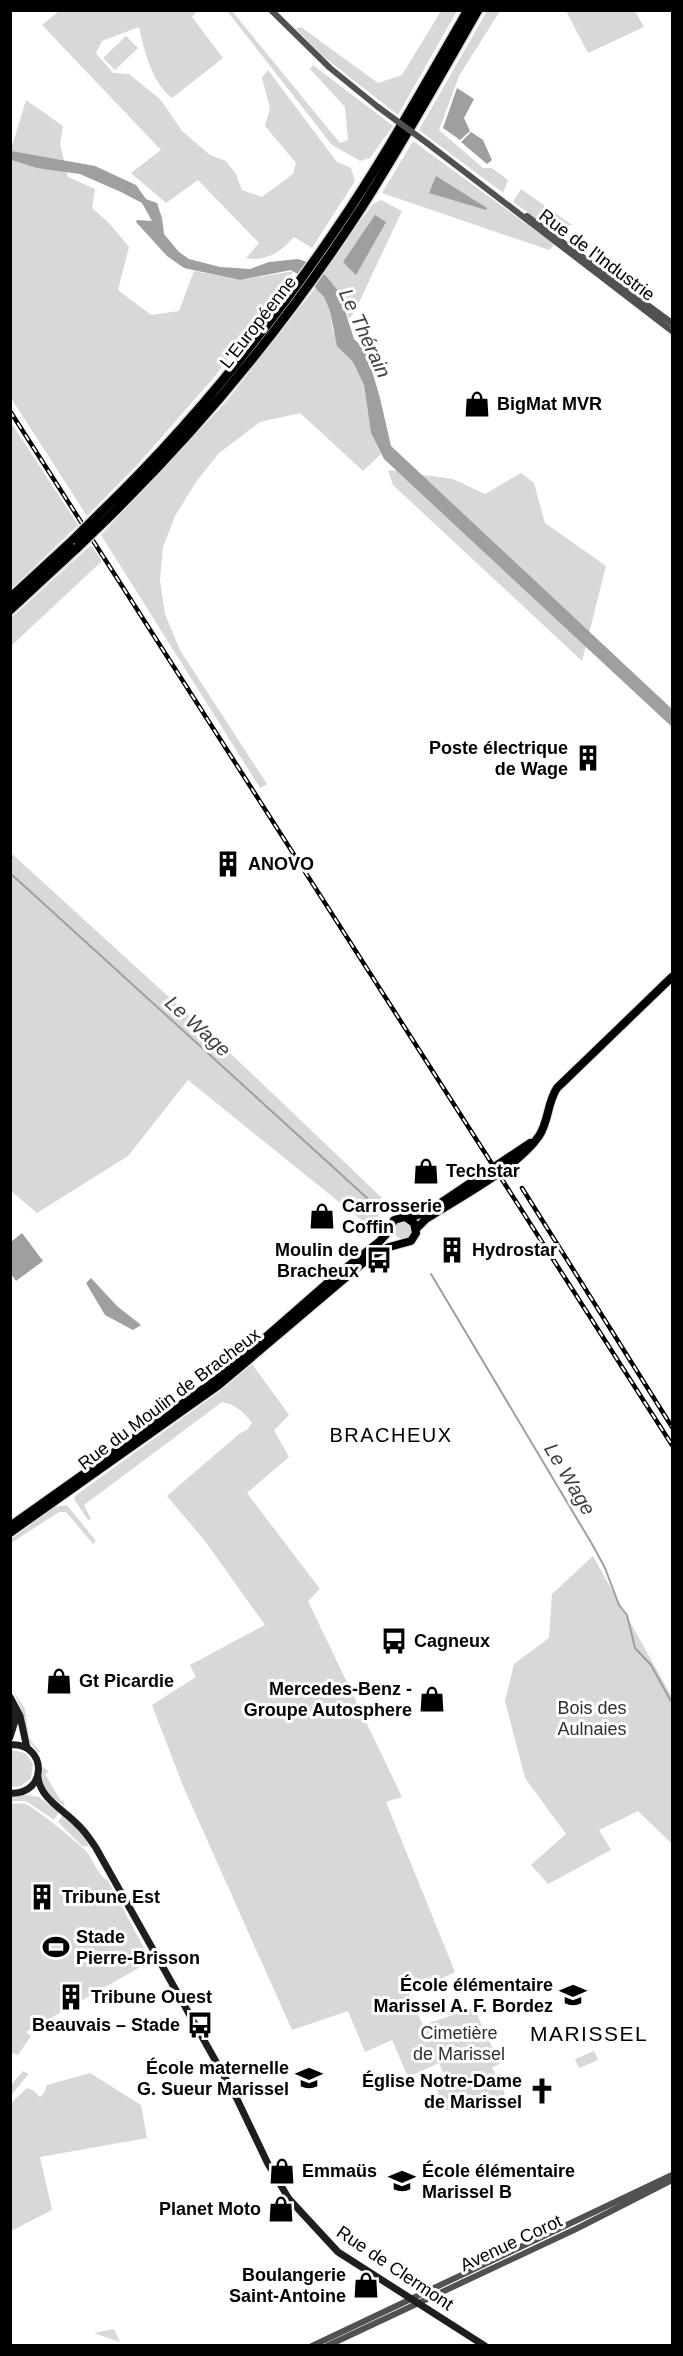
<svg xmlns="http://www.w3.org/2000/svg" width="683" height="2356" font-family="Helvetica,sans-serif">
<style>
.green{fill:#d8d8d8}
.water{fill:#9f9f9f}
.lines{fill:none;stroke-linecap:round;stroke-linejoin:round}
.stream{stroke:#9f9f9f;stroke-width:2}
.primary-casing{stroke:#dbdbdb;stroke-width:10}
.motorway-casing{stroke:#dbdbdb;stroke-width:12}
.tertiary{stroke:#515151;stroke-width:6}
.secondary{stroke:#1e1e1e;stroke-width:7}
.primary{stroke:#000;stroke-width:8}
.motorway{stroke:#000;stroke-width:9}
.rail-casing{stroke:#000;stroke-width:4.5}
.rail{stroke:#fff;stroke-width:2;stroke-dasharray:7;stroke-linecap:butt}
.motorway-bridge-casing{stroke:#dbdbdb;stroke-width:12;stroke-linecap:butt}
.tertiary-bridge{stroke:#515151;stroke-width:6}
.motorway-bridge{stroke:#000;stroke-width:9}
.labels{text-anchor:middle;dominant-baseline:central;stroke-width:6;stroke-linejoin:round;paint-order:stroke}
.street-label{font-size:18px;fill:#000;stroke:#fff}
.poi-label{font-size:18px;font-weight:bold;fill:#000;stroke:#fff;text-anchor:start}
.park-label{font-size:18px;fill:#2f2f2f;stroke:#fff}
.water-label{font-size:20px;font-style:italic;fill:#404040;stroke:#fff}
.neighbourhood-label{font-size:20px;letter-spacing:1.5px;fill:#000;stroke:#fff}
.quarter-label{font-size:21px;letter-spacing:1.5px;fill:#000;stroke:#fff}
</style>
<rect width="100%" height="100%" fill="#fff"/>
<path class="green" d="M59,11H197L192,17L223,58L172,98C152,83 144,50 139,27L102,41L96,53L113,73L129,74L161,100L182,131L210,155L226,161L236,174L242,190L262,197L293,174L296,163L265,126L270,109L262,77L268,70L337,162L351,168L355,181L312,248L294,237C281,252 266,262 246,258L259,243L198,180L166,203L131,173L161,150L42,25Z
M227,11H232L340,143L348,140L345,107L310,69L313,65L393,126L370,158L360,161L332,145Z
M441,11H457L398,115L324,57L296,29L301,27L378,83L402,75Z
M487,11H500L459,76L439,130L483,168H492L508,180L503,193L419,130Z
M566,11H635L644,27L588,53Z
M126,36L138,48L115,70L103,58Z
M26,100L63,126L60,144L68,177L95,189L92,208L109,223L129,247L118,290L151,315L179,311L194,271L240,280L294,271L215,376L139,463L87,516L11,398V143H13Z
M413,141L551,242L554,245L549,250L382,193Z
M521,189L572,225L550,228L513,202Z
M381,200L402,211L355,311L349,319L339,292L322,273L372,205Z
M316,287L324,297L330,311L333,332L353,362L364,385L371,433L381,454L363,471L300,413L260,422L219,453L196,482L175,516L163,547L160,580L165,614L180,650L267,784L260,788L101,535L225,403Z
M10,421L78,525L11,589H10Z
M388,470L453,479L485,494L521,473L534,483L545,523L606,566L582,661L393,485Z
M91,545L102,561L11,646V618Z
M11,853L228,1051L381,1197L376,1232L188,1080L128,1156L37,1213L11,1191Z
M394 1230a9 9 0 1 1 18 0a9 9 0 1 1-18 0Z
M252,1364L289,1415L274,1430L289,1457L247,1493L320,1589L308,1601L402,1797L386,1802L455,1972L409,1994L423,2025L474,2008L500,2064L492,2067L505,2094C488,2107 464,2111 442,2110L437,2088L447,2081L439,2063L408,2077L392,2040L365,2052L348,2011L292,2030L183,1786L152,1705L196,1677L190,1665L265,1625L205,1541L167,1496L239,1434L248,1429L252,1423C244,1412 236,1405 222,1402L84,1505L91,1519L88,1520L74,1499L76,1495L220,1391Z
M67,1505L96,1541L93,1544L66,1512H59L11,1543V1539L54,1507Z
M593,1556L672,1697V1844L638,1811L599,1830L611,1850L548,1884L531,1865L566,1834L525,1778L505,1701L514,1664L549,1638L552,1594Z
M14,1692L25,1709L29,1738L40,1752L38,1753L27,1738L24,1717Z
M11,1750L25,1753L33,1764L31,1778L21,1786L11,1787Z
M43,1767L49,1772L45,1774L61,1801L63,1800L65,1807C49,1795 39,1788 43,1767Z
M27,1795L39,1797L59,1812L54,1820L26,1801H11L10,1797Z
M11,1804C14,1804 21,1803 25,1804C33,1806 81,1845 87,1852C95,1863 97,1874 108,1881L151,1961L26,2032L31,2036L18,2055L10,2052Z
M63,1815L83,1835L89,1846H82L58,1822Z
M594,2051L598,2060L579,2068L575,2059Z
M23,2071L29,2074L11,2095V2085Z
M90,2073L141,2105L147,2138L40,2157L52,2210L11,2231V2103L27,2088L34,2091L40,2097L44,2093L47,2085Z
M114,2329L120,2342L94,2333Z"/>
<path class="water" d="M457,88L474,99L464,118L470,131L460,140L443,128Z
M471,132L483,140L492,160L487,164L461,142Z
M11,151L95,166L136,185L146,199L157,203L162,218L164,234L179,252L189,259L220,267L250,269L269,262L298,259L310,263L326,276L339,292L354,339L366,350L380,398L391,446L672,709V727L384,459L371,433L364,385L353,362L337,346L330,311L324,297L309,281L291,270L240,280L184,268L167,256L136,222L137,220L152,221L142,203L121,192L80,174L37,168L12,160L11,166Z
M436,176L487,208L486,210L429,193Z
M375,215L386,222L356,275L343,262Z
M22,1233L43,1261L16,1281L11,1274V1242Z
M91,1278L117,1306L141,1325L133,1330L105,1315L86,1283Z"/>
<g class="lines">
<path class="stream" d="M10,873L367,1198
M431,1274L592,1544L605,1568L619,1605L627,1615L635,1648L651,1665L672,1703"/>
<g class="primary-casing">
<path id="primary" d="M409,1218L427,1212L530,1143
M416,1229L426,1219C460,1197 518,1167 539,1136C549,1121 547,1103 557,1088L672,977
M10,1526L220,1377L332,1279L379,1242L389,1231L394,1220L405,1217L414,1223L416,1233L411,1241L389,1247L370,1257L219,1385L10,1533"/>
</g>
<g class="motorway-casing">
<path id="motorway" d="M100,513C189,427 267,331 336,229C384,159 425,84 468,10
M106,520C202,426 289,320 362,207C403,143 440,76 478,10
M10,598L74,539
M10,610L77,548"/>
</g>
<path class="tertiary" d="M271,10L330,68L378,107
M427,143L672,331
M527,216L672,323
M312,2346L672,2175
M327,2346L576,2229L672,2180"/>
<path class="secondary" d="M10,1697L20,1716L27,1748
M10,1708L15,1721L10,1737
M10,1745C48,1742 48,1796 10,1793
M38,1776C39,1798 64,1810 77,1824C85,1831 90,1839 96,1848L237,2099L268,2164L289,2199L338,2252L485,2346"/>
<use href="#primary" class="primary"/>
<use href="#motorway" class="motorway"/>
<g class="rail-casing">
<path id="rail" d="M10,411L672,1445
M522,1188L672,1427"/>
</g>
<use href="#rail" class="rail"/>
<g class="motorway-bridge-casing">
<path id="motorway-bridge" d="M74,539L100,513
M77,548L106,520"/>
</g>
<path class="tertiary-bridge" d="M378,107L427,143"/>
<use href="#motorway-bridge" class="motorway-bridge"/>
</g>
<defs>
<g id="shop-bare" transform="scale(2.07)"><path d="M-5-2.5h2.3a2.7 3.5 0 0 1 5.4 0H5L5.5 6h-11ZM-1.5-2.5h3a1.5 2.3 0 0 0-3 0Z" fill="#000" stroke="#fff" stroke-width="2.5" paint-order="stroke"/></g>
<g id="building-bare" transform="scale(2.07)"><path d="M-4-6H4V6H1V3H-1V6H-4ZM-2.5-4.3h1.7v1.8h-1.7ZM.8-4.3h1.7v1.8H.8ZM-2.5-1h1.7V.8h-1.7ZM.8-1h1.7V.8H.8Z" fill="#000" stroke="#fff" stroke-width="2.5" paint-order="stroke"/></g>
<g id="bus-bare" transform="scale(2.07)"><path d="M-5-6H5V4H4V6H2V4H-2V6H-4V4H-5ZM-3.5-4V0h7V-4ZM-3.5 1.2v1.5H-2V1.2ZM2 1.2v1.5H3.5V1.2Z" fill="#000" stroke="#fff" stroke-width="2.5" paint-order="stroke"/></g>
<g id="stadium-bare" transform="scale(2.07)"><path d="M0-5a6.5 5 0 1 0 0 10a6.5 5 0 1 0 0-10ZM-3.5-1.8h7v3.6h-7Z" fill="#000" stroke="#fff" stroke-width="2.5" paint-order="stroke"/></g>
<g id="school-bare" transform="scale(2.07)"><path d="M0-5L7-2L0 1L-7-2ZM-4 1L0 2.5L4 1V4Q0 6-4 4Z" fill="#000" stroke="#fff" stroke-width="2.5" paint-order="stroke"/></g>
<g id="church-bare" transform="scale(2.07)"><path d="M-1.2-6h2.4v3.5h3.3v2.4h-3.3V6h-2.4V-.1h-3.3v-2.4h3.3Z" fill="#000" stroke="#fff" stroke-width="2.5" paint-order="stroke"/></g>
</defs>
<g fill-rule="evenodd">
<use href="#shop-bare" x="477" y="404"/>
<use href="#building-bare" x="588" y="758"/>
<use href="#building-bare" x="228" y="864"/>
<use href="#shop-bare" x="426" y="1171"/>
<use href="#shop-bare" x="322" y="1216"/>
<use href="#building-bare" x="452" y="1250"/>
<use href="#bus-bare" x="379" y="1260"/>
<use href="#bus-bare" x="394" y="1641"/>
<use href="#shop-bare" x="59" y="1681"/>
<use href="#shop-bare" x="432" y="1699"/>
<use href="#building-bare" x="42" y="1897"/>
<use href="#stadium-bare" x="56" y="1947"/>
<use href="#school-bare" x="573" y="1995"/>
<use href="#building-bare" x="71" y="1997"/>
<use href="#bus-bare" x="200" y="2025"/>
<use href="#school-bare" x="309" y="2078"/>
<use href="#church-bare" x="542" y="2091"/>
<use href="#shop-bare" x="282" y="2171"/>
<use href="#school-bare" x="402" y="2181"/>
<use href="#shop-bare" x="281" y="2209"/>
<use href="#shop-bare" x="366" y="2285"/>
</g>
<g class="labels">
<g class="street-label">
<text transform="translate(597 255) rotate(37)">Rue de l'Industrie</text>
<text transform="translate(258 322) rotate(-52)">L'Européenne</text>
<text transform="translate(169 1399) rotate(-37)">Rue du Moulin de Bracheux</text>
<text transform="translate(511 2243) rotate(-25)">Avenue Corot</text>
<text transform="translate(395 2268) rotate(34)">Rue de Clermont</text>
</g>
<g class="poi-label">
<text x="497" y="404">BigMat MVR</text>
<text x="568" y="748" text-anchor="end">Poste électrique<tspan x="568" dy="21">de Wage</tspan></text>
<text x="248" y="864">ANOVO</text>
<text x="446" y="1171">Techstar</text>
<text x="342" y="1206">Carrosserie<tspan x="342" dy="21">Coffin</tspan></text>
<text x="359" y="1250" text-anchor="end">Moulin de<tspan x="359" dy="21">Bracheux</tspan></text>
<text x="472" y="1250">Hydrostar</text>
<text x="414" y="1641">Cagneux</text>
<text x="79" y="1681">Gt Picardie</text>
<text x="412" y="1689" text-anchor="end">Mercedes-Benz -<tspan x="412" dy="21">Groupe Autosphere</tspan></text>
<text x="62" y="1897">Tribune Est</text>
<text x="76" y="1937">Stade<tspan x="76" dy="21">Pierre-Brisson</tspan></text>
<text x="553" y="1985" text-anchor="end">École élémentaire<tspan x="553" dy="21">Marissel A. F. Bordez</tspan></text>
<text x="91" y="1997">Tribune Ouest</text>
<text x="180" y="2025" text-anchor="end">Beauvais – Stade</text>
<text x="289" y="2068" text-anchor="end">École maternelle<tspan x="289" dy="21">G. Sueur Marissel</tspan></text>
<text x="522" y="2081" text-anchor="end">Église Notre-Dame<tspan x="522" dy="21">de Marissel</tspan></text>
<text x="302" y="2171">Emmaüs</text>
<text x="422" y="2171">École élémentaire<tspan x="422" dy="21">Marissel B</tspan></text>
<text x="261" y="2209" text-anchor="end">Planet Moto</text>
<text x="346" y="2275" text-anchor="end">Boulangerie<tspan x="346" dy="21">Saint-Antoine</tspan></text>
</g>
<g class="park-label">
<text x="592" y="1708">Bois des<tspan x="592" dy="21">Aulnaies</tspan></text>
<text x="459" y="2033">Cimetière<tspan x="459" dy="21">de Marissel</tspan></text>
</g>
<g class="water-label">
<text transform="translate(365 333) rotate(65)">Le Thérain</text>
<text transform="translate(198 1026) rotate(42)">Le Wage</text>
<text transform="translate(570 1479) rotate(59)">Le Wage</text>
</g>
<g class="neighbourhood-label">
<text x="391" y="1435">BRACHEUX</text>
</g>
<g class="quarter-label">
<text x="589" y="2033">MARISSEL</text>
</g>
</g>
<rect width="683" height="2356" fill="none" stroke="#000000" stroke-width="24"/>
</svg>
